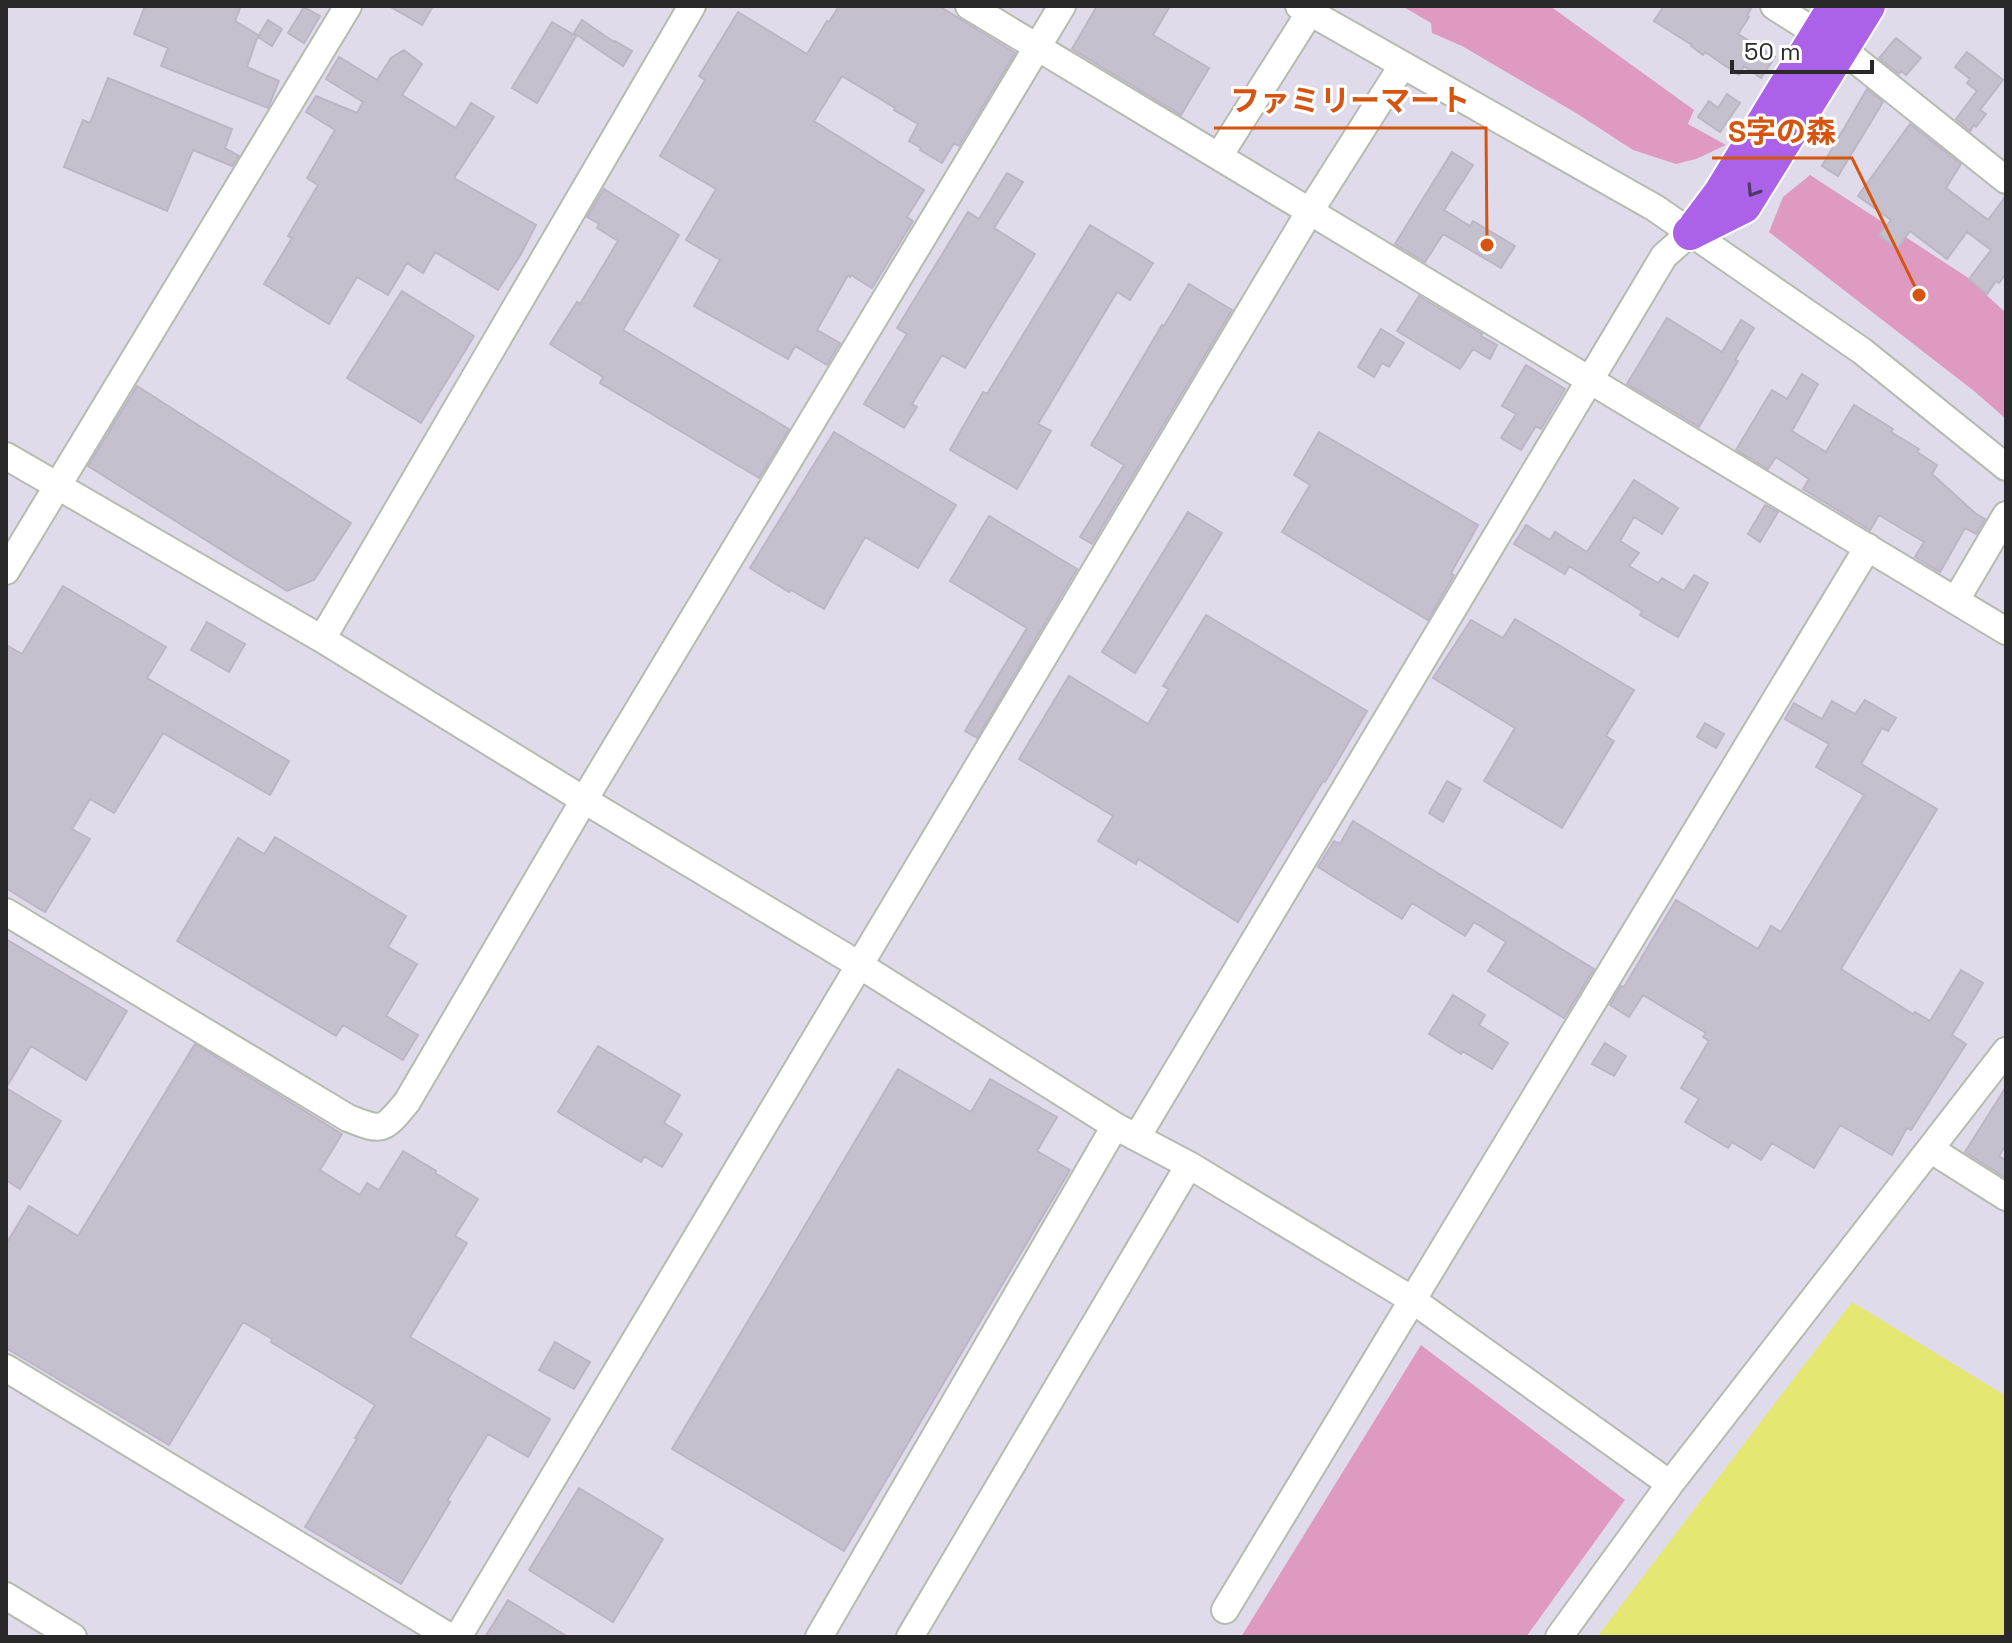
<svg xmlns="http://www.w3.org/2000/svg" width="2012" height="1643" font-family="'Space Grotesk','Noto Sans JP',sans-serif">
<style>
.green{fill:#df9ac1}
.water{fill:#e4e873}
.building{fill:#c5c0cd;stroke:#bcb5c6;stroke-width:2}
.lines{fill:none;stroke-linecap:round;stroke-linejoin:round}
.minor-casing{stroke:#b5bcaf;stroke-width:30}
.major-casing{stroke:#fff;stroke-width:38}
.minor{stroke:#fff;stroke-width:26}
.major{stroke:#ab62e9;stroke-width:34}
.oneway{stroke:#503a63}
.leader{fill:none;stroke:#d5540f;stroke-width:3}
.callout-dot{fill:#d5540f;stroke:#fff;stroke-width:3}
.callout-label{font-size:30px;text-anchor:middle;font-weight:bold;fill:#d5540f;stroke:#fff;stroke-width:6;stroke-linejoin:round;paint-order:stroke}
</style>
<rect width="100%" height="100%" fill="#e0dbeb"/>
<path class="green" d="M1402,6H1550L1694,110L1688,124L1726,145L1696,159L1676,164L1633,150L1576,113L1462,46L1432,33L1431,23Z
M1810,175L1967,277L2006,313V419L1974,391L1769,232L1783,197Z
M1421,1345L1625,1500L1526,1637H1241Z"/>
<path class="water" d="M1852,1302L2006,1396V1637H1597Z"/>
<path class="building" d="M145,6H241L235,21L258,35L247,67L279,81L268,108L161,66L168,48L134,34Z
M389,6H433L422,25Z
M839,6H939L1015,53L959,146L954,143L942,163L920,150L921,148L909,141L918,124L894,110L895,108L842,76L814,121L924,190L907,217L913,221L872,288L851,275L850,277L848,275L817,330L840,343L827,365L795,346L788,359L694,306L720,260L686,240L716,189L660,156L705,80L699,76L738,12L807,54L827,21L829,22Z
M1097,6H1170L1153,35L1209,68L1181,115L1072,49Z
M1664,6H1752L1747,16L1749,17L1738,34L1775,57L1761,78L1744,66L1739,75L1705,52L1703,55L1691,46L1692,45L1654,21Z
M304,7L320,16L304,43L288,33Z
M268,20L282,29L272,46L258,37Z
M582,20L614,42L615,41L632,51L623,66L574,33Z
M552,22L576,36L537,103L512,88Z
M1896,38L1921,58L1906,75L1901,71L1899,74L1879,58Z
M404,50L422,64L402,95L456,128L471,103L494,117L454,178L536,225L521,254L498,290L435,252L423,273L407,263L388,295L357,277L329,324L264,284L292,238L288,236L318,185L307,178L335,130L306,112L316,96L357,113L363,102L326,79L339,57L377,80L391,58Z
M1967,52L2003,80L1980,110L1986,114L1976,127L1974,125L1970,131L1956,119L1977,91L1967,83L1970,79L1955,67Z
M108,78L232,129L225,148L239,156L232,166L193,150L167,211L64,167L83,120L90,123Z
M1867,89L1883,102L1838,176L1822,166Z
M1727,94L1740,103L1720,132L1698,117L1709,101L1718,108Z
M1910,124L1961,164L1946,188L1988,220L2006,196V274L1999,283L1996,281L1987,294L1969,279L1991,250L1967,232L1947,259L1910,231L1897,249L1879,235L1891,220L1858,196Z
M1452,152L1473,165L1444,210L1470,226L1473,221L1515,246L1501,268L1443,234L1425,262L1395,244Z
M1007,173L1023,182L994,228L1035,254L965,368L942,355L912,404L917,407L904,428L864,404L907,334L897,328L968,212L979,219Z
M604,189L679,235L623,330L789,429L759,478L600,383L603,377L550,344L577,302L580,304L618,241L597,228L599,224L587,217Z
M1090,225L1153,263L1130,300L1117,292L1038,424L1051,431L1017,489L950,450L983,392L987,394Z
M1189,284L1232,310L1092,544L1080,537L1124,465L1091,445L1162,325L1164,326Z
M402,291L474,336L421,423L347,378Z
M1419,296L1482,334L1481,336L1497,345L1490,359L1473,349L1460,369L1397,331Z
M1667,318L1722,352L1741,320L1754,328L1735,360L1738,361L1699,427L1627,384Z
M1381,329L1404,343L1389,367L1382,363L1374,377L1358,367Z
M1526,365L1565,389L1541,429L1536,426L1521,450L1501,438L1516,414L1502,406Z
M1802,374L1818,384L1792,431L1826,452L1854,405L1893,429L1891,432L1919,449L1917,452L1937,465L1932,474L1975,513L1985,519L1976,534L1965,528L1940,572L1915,557L1924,542L1879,515L1870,530L1803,489L1809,479L1776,457L1768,469L1736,450L1772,390L1787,399Z
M137,386L351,523L314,580L287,591L88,466Z
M834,432L956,505L918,568L865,537L824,609L791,590L789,592L750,568Z
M1319,432L1478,525L1451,573L1454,575L1428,620L1282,532L1310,485L1294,475Z
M1634,480L1678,508L1662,534L1634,517L1620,541L1639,553L1629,566L1658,583L1662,578L1684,591L1694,575L1708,583L1678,637L1640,615L1642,611L1569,566L1565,574L1514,544L1526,525L1550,540L1555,532L1587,552Z
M1765,505L1778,512L1760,542L1748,534Z
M1188,512L1222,533L1135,673L1102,652Z
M989,516L1077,569L977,738L965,731L1027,628L950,581Z
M63,586L166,647L147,678L289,761L270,795L163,733L114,813L90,799L72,829L90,839L45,912L6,888V645L22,654Z
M1206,615L1367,711L1325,782L1323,781L1238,922L1138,859L1136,864L1098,841L1113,816L1019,759L1069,676L1148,724L1169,689L1163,686Z
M1515,619L1634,690L1606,736L1614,741L1562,828L1484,781L1515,728L1433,678L1471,620L1503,638Z
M207,622L245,644L229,672L191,650Z
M1865,700L1896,718L1888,731L1882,728L1861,764L1937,809L1841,969L1913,1014L1915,1012L1930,1021L1961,970L1983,983L1952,1035L1966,1044L1911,1130L1907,1128L1892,1155L1840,1125L1814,1168L1772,1143L1761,1160L1732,1142L1728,1148L1685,1122L1699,1099L1681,1088L1709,1041L1703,1037L1706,1033L1643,995L1629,1017L1610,1005L1621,986L1624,987L1676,900L1758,949L1771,926L1781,932L1864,795L1816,767L1829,744L1785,719L1794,703L1822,719L1832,701L1855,714Z
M1705,723L1724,734L1716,748L1697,737Z
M1447,781L1461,789L1443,822L1429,813Z
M1353,821L1594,969L1564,1018L1488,971L1506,942L1474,922L1465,936L1412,903L1402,919L1318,867L1334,841L1340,844Z
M275,837L406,916L388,947L417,964L386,1016L418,1035L403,1060L343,1025L336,1036L177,941L238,838L264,854Z
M6,939L127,1011L86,1080L31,1046L6,1088L61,1121L20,1189L6,1180Z
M1453,995L1485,1015L1479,1025L1508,1043L1492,1069L1462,1051L1461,1054L1429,1034Z
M1605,1043L1626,1056L1614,1076L1592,1064Z
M195,1044L342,1134L320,1170L360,1195L367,1183L379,1190L403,1151L436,1171L435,1173L478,1199L455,1236L467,1243L410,1337L550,1419L528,1457L488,1434L447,1501L450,1502L401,1584L305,1527L357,1439L355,1438L375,1405L271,1342L272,1339L243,1322L169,1445L6,1348V1244L29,1206L78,1236Z
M598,1046L680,1095L664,1123L682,1134L662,1167L644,1156L641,1162L558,1112Z
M898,1069L971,1112L990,1079L1057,1117L1037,1151L1070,1170L844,1551L672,1449Z
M2006,1087V1145L1999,1156L2006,1161V1178L1965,1152Z
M555,1342L590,1362L574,1389L539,1370Z
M579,1488L663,1539L613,1622L529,1570Z
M508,1600L568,1637H485Z"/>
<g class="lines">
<g class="minor-casing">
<path id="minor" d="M969,6L2006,631
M1299,6L1655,208L1862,351L2006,467
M1774,6L1842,49L2006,180
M1219,156L1310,12
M6,456L322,639L584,800L861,966L1115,1126L1189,1165L1411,1299L1670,1484
M6,571L348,6
M1956,600L2006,515
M322,639L692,6
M6,912L348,1118C383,1132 383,1131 407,1102L584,800L1062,6
M1137,1137L1664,256L1690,233
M1930,1149L2006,1197
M6,1368L450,1637
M6,1596L73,1637
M1225,1610L1868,547
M458,1637L1310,211L1402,66
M819,1637L1115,1126
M910,1637L1189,1165
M1559,1637L1670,1484L2006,1051"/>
</g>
<g class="major-casing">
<path id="major" d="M1696,226L1720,194L1835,6
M1690,233L1744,206L1868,6"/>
</g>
<use href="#minor" class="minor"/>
<use href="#major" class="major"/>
</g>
<defs><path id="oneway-chevron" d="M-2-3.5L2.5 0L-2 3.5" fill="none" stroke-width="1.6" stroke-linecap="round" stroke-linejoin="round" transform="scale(2)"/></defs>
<use class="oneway" href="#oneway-chevron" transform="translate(1753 191) rotate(122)"/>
<path class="leader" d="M1487 245L1486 128H1214M1919 295L1852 158H1712"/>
<g class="callout-dot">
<circle cx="1487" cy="245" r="8"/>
<circle cx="1919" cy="295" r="8"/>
</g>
<g class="callout-label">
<text x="1350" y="111">ファミリーマート</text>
<text x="1782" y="142">S字の森</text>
</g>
<rect width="2012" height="1643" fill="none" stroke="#292929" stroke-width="16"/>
<path d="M1732 60v12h140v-12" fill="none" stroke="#292929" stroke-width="4"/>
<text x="1744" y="60" font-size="24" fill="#292929" stroke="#ffffff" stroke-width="6" paint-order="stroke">50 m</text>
</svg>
